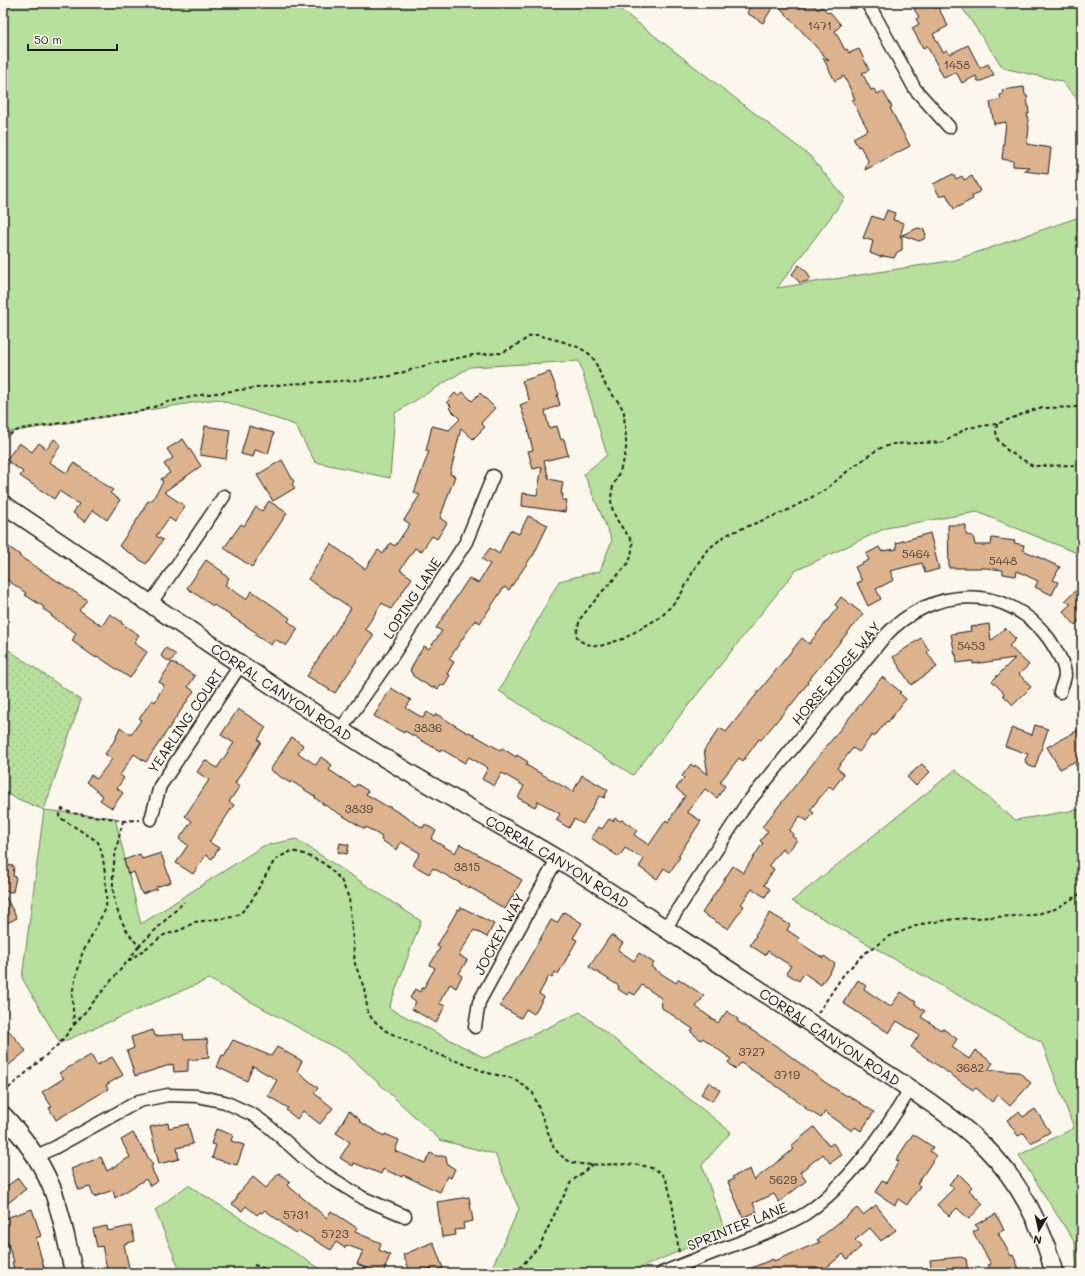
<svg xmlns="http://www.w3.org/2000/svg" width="1085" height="1276" font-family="Mali,sans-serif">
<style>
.grass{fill:url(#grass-dots);stroke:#6a7e5c}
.park{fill:#b7e09c;stroke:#6a7e5c}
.building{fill:#dcb38d;stroke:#1c1c1c}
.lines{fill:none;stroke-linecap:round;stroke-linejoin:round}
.street-casing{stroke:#1c1c1c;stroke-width:15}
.secondary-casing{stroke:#1c1c1c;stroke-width:20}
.path{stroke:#1c1c1c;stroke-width:2;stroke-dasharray:4 3;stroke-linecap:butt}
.street{stroke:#fbf7ec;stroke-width:12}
.secondary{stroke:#fbf7ec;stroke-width:17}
.labels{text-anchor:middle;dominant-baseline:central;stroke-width:3;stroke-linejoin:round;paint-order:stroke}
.number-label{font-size:12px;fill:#4c4238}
.street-label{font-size:14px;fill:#1c1c1c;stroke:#fbf7ec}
</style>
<defs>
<pattern id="grass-dots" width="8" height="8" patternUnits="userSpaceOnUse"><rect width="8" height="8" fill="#b7e09c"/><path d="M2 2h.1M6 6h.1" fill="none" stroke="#9dc086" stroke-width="1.8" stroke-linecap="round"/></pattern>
</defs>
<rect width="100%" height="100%" fill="#fbf7ec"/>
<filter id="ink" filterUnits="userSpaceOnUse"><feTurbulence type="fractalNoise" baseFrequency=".025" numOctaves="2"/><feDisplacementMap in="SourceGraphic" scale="8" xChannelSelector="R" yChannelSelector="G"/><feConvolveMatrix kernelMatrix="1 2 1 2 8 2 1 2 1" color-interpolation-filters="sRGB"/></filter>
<g filter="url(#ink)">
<path class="grass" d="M3,646L81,700L44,810L4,793L3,794Z"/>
<path class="park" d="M3,3H612L810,156L845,198L777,288L955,260L1082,216V555L977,512L886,528L795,571L633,775L499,691L559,581L600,571L612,540L584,474L607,455L579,361L470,367L395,413L390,478L315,462L295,425L217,399L4,433L3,434Z
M959,3H1082V104L1061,81L1003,68Z
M955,770L1015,820L1082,809V1273H1077L1075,1243L1019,1155L1074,1128L1042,1043L792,901Z
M44,810L115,818L141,924L263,846L296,839L421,921L389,1008L485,1058L580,1012L731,1132L702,1165L725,1231L629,1273H476L492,1267L519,1209L495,1154L440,1140L347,1054L209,979L60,1043L22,978Z
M188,1185L327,1273H181L155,1210Z"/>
<path class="building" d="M752,3H775L763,23L747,13Z
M776,3H811L818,10L822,7L828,13L830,12L841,25L835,31L845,50L847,49L849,53L859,49L869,70L862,73L871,90L874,89L877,94L883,91L892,107L890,108L910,146L865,170L868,160L860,146L858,147L853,138L868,130L852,100L855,99L844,76L835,81L823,58L829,61Z
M925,3H931L935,8L938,7L948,26L933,34L943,52L947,50L950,54L968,45L980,68L988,64L994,75L982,81H978L976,76L962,83L956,72L944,78L927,46L923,48L912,28L919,24L916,19L919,17L914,9Z
M1024,87L1025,95L1027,96L1029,114H1027L1029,128L1027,144L1051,148L1048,174L1024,171L1030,167L1013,166V161L1002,159L1006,122L994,124L990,102L1001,99L1000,95L1003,94L1002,90Z
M953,174L956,179L962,176L964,180L972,176L980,191L972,196L973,199L954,209L946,194L940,197L933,184Z
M887,210L895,213L893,220L904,223L900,237L902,236V250L897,252L894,258L883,256L880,257L870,253L873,241L863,238L872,216L883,220Z
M918,228L923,229L926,234L924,239L919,241L902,235Z
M799,265L807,272L811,280L800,283L792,274Z
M550,372L559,395H557L560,405L545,411L549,428L557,426L561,440L564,439L568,455L544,461L549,479L563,482L561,494H563L562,500H567L565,512L522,506L523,493L537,495L542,467L533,469L528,451L533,450L528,431H529L520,405L530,401L522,381Z
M463,392L472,401L480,393L495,408L481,423L485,427L473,439L461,428L450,474L455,476L440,518L447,523L437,539L432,536L421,552L415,548L400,570L412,578L391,609L382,603L365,629L374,635L335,693L307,676L351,608L308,579L331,544L365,569L378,550L383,554L390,543L395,546L410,524L404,520L420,495L414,493L429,451H426L432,426L449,430L460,419L449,408L451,406L447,402L455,393L458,396Z
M205,426L230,430L226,459L200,455Z
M249,426L274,433L268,454L255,450L253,457L241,454Z
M54,439L61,445L49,462L67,473L74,463L113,490L110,493L120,500L107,520L93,510L85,522L73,513L79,504L59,491L54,499L20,476L23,472L6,460L19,443L32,452L39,443L47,449Z
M183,439L201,466L164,492L185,506L175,522L169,518L156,536L163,540L146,564L119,546L141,514L147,502L152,500L163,482L161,479L170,473L164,464L173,458L167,449Z
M282,460L294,482L292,484L295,488L273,501L257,475Z
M269,501L287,513L252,567L224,548L241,524L244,526L256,507L262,511Z
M528,516L548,525L533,556H532L509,590L504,587L480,623L475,620L449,659L454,662L447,674L450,675L444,686L441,684L438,689L435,687L432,688L413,676L412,673L410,671L417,657L424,646L429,649L442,631L436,628L469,578L478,583L490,564L482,559L490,548L499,554L510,530L519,534Z
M948,525H966V535L973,536L975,545H991L992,538L1015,541L1014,543L1024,545L1023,550L1060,567L1053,580L1058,582L1052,595L1035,587L1038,581L1017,571L1016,576L1003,574V570L986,568H949Z
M930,533L939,569L925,573L922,563L890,571L894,580L876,589L881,599L868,606L857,583L862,581L855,567L869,560L866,554L879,547L881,551L897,549L896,543Z
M9,547L20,555L19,556L87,600L79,610L102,626L110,614L122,622L121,623L139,635L134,643L147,652L130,678L97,656L96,658L72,641L76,633L51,616L52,615L43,609L44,607L25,595L26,593L3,577V548L6,550Z
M206,560L223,572L222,573L229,578L225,585L246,599L252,591L290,618L288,621L298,629L286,646L275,639L271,645L255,635L257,633L214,605L213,606L187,588Z
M1082,585V618L1075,625L1063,611L1071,604L1065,601Z
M841,597L863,614L807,682L808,683L791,705H790L761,740L759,739L743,761L739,758L720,782L725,786L717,798L705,789L687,812L701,821L678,856L680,857L670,872L664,868L657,879L639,867L644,859L625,848L619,857L591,838L599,827L602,829L609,819L613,821L615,818L620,821L622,820L637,830L634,835L649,845L666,820L668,822L685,796L676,788L684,778L682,776L691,764L694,767L695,765L708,775L704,750L720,728L726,732L802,638L809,644L838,607L835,605Z
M989,624L991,641L1005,628L1016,639L1009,646L1029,665L1019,674L1031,687L1013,705L1003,695L1004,693L992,681L1015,658L973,664V661L957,663L956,654L955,655L951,634L971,631L970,627Z
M921,638L929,650L927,652L937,667L911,685L893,657Z
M166,648L176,655L170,662L161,656Z
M172,662L195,676L188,687L194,691L146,762L134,754L120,775L124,778L117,788L123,793L112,808L100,800L103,796L86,782L91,775L97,779L112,759L105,754L117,737L116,736L120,727L131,735L141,720L139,719L152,700L155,702L164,685L159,682Z
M882,677L901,692L899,693L906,699L888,722L887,721L874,737L872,735L859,752L853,748L837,768L844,774L833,789L829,786L810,810L814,813L807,821L800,816L789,831L793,834L792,836L797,840L787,853L782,849L769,865L774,869L764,885L770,889L765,897L752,889L741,904L744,906L728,929L702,913L733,866L743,873L763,843L760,841L768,831L762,827Z
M391,688L411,700L406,708L423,718L427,712L434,717L436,714L468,733L469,732L500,750L502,748L516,757L517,755L528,762L526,765L573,792L582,775L608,790L604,798L599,796L583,824L574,819L569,828L556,820L560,814L538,801L535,807L518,798L524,786L502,773L494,786L482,779L488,768L469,757L465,763L441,749L440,751L405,731L404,733L374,716Z
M238,709L266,727L258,740L261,742L235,783L239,787L229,802L234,805L209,842L219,848L212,859L206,855L193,874L176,863L188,845L179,839L192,821L185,816L209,780L197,772L205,760L217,768L234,743L221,735Z
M1035,725L1048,729L1035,768L1027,765L1025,760L1028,754L1005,746L1012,728L1032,735Z
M1082,728V776L1074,762L1060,769L1047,747Z
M292,737L303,745L298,753L316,765L321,757L332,765L329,770L355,787L357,784L368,791L366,794L388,807V806L423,828L425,824L436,831L431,839L455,853L460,844L522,880L505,909L487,898V897L469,887V888L433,868L429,874L413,865L420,853L401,842L397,850L381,840L382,837L366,827L365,829L323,804L315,798L316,797L291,781L290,783L270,770Z
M922,764L930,772L916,786L907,777Z
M340,843L349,845L347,854L338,852Z
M161,853L171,882L156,887L157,889L142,894L134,872L128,874L124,860L140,854L142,859Z
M3,865L14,866L13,876L16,877L13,892L3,891Z
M3,892L17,918L3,925Z
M461,907L494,924L487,937L474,930L459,955L467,960L459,974L462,976L456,988L450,984L439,1003L445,1006L436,1023L412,1009L416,1002L410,998L415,989L420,992L422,988L423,989L435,968L430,965L440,948L437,946L458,909L460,910Z
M564,912L582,923L573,938L577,940L558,974L555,972L552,978L549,976L539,994L544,997L534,1014L526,1009L521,1018L500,1006L507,995H508L551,920L557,923Z
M770,913L790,925L787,930L799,938L797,941L823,958L824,956L835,964L821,985L804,973L799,981L786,973L791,966L768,951L765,955L750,945L756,936L755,935Z
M611,935L623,943L618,950L634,961L639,953L654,963L651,967L676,983L679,979L704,996L696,1007L718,1023L727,1011L738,1019L737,1021L781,1049L826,1083L847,1096L848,1095L874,1112L861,1131L855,1127L852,1131L825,1112L821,1118L805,1108L806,1107L775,1085L741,1063L735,1069L728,1062L731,1059L703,1038L701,1040L691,1032L693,1029L662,1008L661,998L642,985L635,995L629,992L627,995L618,989L619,986L589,967Z
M858,980L866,986L864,989L889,1006H891L901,992L916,1002L915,1004L925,1011L921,1017L941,1030L942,1028L957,1039L952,1047L969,1059L975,1050L993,1063L988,1070L1019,1072L1031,1083L1010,1106L998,1095L992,1102L975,1087L973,1090L911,1047L919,1035L897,1021L889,1033L843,1003Z
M3,1024L26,1051L3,1070Z
M153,1030L155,1036L183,1034L184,1040L207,1039L209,1058L188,1060V1071L174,1072L173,1064L135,1076L127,1051L134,1048L131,1037Z
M233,1040L271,1056L277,1047L302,1061L297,1071L318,1088L314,1093L333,1108L320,1124L303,1111L297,1119L286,1110L288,1108L268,1096L277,1080L253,1066L247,1081L217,1067L222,1055L224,1056Z
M91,1055L97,1065L112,1057L123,1075L106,1085L108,1089L56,1120L49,1108L52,1107L42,1092L64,1078L59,1073Z
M709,1082L720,1090L712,1101L701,1094Z
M1035,1109L1050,1132L1031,1143L1024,1133L1018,1136L1007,1120L1019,1112L1023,1117Z
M349,1111L360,1120L359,1121L384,1136L385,1134L399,1140L395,1151L425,1163L430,1153L437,1156H442L446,1157L447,1164L455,1169L451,1178L447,1176L440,1192L403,1175L402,1177L383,1169L381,1174L354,1163L353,1166L340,1158L350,1142L336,1133Z
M168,1123L169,1128L188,1124L193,1144L177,1148L179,1159L159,1164L150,1127Z
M814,1127L829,1146L833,1143L842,1155L830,1163L823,1154L800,1172L806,1181L779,1202L774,1194L753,1203L757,1212L743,1217L728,1182L734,1179L732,1177L750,1169L754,1180L794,1149L791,1146Z
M216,1129L233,1135L231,1141L244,1145L237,1165L212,1158L216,1145L211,1144Z
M133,1133L153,1165L151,1166L153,1170H152L158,1181L150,1186L146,1179L115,1198L113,1190L94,1197L90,1187L79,1190L71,1169L101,1157L107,1171L130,1157L121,1140Z
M913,1134L933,1147L930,1151L936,1156L917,1184L920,1186L907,1205L898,1199L895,1205L875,1192L882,1181L886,1183L899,1161L896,1160Z
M279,1173L290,1182L287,1185L327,1218L331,1211L357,1228L355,1232L381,1243L379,1250L390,1255L383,1273H378L357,1264L363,1251L346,1245L345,1248L336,1242L331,1250L299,1231L296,1234L265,1210L262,1213L260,1212L257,1215L246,1206L242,1211L232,1204L237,1198V1195L253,1177L266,1188Z
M959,1174L972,1187L969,1190L983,1204L969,1219L957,1208L949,1216L937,1205L954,1188L949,1184Z
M18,1178L26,1189L3,1207V1189Z
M469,1197L473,1221L463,1223L464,1229L455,1230L456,1235L442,1237L437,1202Z
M876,1205L896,1230L881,1241L870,1228L855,1240L861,1247L847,1259L843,1254L821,1272L818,1267L805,1273H739L773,1259L774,1261L820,1242L817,1240L857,1208L863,1215Z
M32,1209L41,1236L36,1238L44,1268L36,1270L37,1273H15L12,1262H14L3,1230V1219Z
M996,1214L1004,1230L998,1233L1011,1256L1013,1255L1021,1273H993L988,1265L991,1264L973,1232L979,1229L975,1225Z
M107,1226L108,1231L131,1226L135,1241L124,1244L130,1273H108L102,1246L97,1247L93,1229Z
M433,1242L443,1268L433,1272L431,1268L420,1273H411L403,1255Z
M961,1257L966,1259L968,1273H932L930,1260Z"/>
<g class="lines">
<g class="street-casing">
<path id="street" d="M867,3L875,16L915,89L949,127
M151,603L224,496
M341,729L393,655L466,542L493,476
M151,819L160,786L241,664
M665,929L745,806L885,636C931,586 1007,582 1049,639C1055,648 1065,664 1065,675C1065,680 1061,687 1060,692
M475,1027L479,1002L557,859
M36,1156L54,1148L139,1101L168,1095L197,1096L225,1102L253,1115L266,1124L314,1167L363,1198L405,1216
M662,1273C688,1262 715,1252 741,1242C763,1234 785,1226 805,1214C847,1186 885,1132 910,1089"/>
</g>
<g class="secondary-casing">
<g id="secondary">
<path id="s1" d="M3,504C128,588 251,674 378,754C436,790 497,823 556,858C599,884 641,913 684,941C745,980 806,1020 867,1061C907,1087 950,1113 985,1147C1019,1181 1043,1226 1054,1273"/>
<path d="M3,1115C23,1136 40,1160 51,1186C62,1212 67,1246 74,1273"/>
</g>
</g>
<path class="path" d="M997,424L996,432L998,440L1008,451L1033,466L1082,465
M3,438L20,429L142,411L168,402L201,395L286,384L359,380L391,376L430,364L473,355L501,353L512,348L532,335H537C552,339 584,345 593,358C598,367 601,377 606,386C612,395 620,402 624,412C624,424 628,443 625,455C623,466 617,476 613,487C606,510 620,525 633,542L631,557L627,565L600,594L580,619L576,635L579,640L586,644L600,646L623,639L662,616L680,596L696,566L707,550L726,535L786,511L825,490L849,470L878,449L893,444L944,442L967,428L997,424L1033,410L1043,408L1082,407
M3,452L5,454L3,457
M123,821L140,820
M128,961L139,946
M818,1013L844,974L865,953L890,936L921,924L955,919L1034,915L1055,909L1082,893
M74,1025L126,963L164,935L181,930L195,922L232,917L240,914L250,903L274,861L285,854L292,851L304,854L325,864L341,880L349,898L355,964L364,988L368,1012L372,1019L386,1031L424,1049L488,1073L515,1079L533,1093L554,1148C559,1154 564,1159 571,1162C595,1170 649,1155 664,1177C672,1187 677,1239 679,1254
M3,1093L60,1043L74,1025L72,993L82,954L106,908C107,895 105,851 97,841L59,817L62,809C81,818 103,815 123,821C111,867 103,907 139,946L184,902
M254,1265L278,1273
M514,1273L519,1269L540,1245L557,1209L571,1182L593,1164"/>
<use href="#street" class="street"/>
<use href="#secondary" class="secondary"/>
</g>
</g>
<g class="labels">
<g class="number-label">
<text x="820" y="25">1471</text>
<text x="957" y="64">1458</text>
<text x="916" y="553">5464</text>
<text x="1003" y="560">5448</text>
<text x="971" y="645">5453</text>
<text x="428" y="727">3836</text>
<text x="359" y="808">3839</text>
<text x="467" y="866">3815</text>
<text x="752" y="1051">3727</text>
<text x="970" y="1067">3682</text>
<text x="787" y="1074">3719</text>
<text x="783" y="1179">5629</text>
<text x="296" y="1214">5731</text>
<text x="335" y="1233">5723</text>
</g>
<g class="street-label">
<text transform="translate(412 598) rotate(-57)">LOPING LANE</text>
<text transform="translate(836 673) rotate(-50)">HORSE RIDGE WAY</text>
<text stroke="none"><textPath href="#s1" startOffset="336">CORRAL CANYON ROAD</textPath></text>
<text transform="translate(185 721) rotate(-56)">YEARLING COURT</text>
<text stroke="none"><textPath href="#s1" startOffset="660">CORRAL CANYON ROAD</textPath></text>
<text transform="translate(499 934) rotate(-62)">JOCKEY WAY</text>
<text stroke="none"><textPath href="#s1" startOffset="984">CORRAL CANYON ROAD</textPath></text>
<text transform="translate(737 1226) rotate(-22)">SPRINTER LANE</text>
</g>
</g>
<rect width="1085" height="1276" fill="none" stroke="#fbf7ec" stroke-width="16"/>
<rect x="8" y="8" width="1069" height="1260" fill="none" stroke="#1c1c1c" stroke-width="1.5" filter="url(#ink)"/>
<g transform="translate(1039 1230) rotate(189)" stroke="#fbf7ec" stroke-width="3" paint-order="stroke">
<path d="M0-3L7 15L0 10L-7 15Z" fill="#1c1c1c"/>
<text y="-6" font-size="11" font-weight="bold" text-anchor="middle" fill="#1c1c1c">N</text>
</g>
<path d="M28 44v6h89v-6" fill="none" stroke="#1c1c1c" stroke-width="2"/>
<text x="34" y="44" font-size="12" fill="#1c1c1c" stroke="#fbf7ec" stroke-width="3" paint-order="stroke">50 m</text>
</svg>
